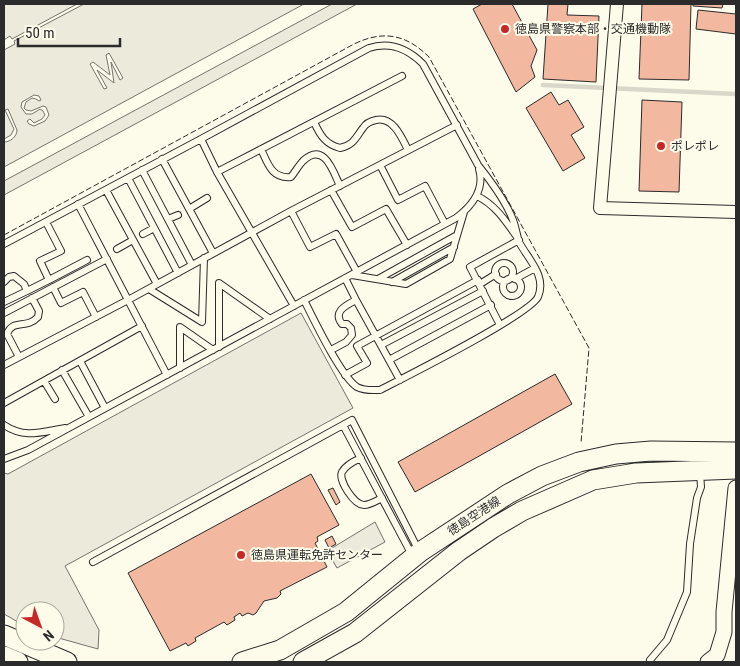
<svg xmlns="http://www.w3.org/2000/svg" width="740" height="666" font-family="'Roboto Condensed','Noto Sans JP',sans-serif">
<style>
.green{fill:#ecebdb;stroke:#74746e;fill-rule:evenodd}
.parking{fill:#eceadb;stroke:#74746e}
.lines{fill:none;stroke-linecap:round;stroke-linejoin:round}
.stream{stroke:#d8d7c9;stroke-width:4.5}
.building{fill:#f2b8a0;stroke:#2b2b2b}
.service-casing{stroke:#2b2b2b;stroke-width:8}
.minor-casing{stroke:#2b2b2b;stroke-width:14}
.tertiary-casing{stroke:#2b2b2b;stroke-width:17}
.primary-casing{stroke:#2b2b2b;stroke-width:21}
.service{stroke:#fdfbea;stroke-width:6}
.minor{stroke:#fdfbea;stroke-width:12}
.tertiary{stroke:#fdfbea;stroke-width:15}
.primary{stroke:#fdfbea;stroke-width:19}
.fence{stroke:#2b2b2b;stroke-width:1;stroke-dasharray:6 2.5;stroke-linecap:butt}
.poi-dot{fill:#c62828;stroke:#fdfbea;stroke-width:2}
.labels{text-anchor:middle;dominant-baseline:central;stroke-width:4;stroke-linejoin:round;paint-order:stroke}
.poi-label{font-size:12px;fill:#2b2b2b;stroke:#fdfbea;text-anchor:start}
.street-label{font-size:12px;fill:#2b2b2b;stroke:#fdfbea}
</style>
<rect width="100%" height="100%" fill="#fdfbea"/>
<path class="green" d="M4,4H77L12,39L10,36L4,40Z
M84,4H304L4,167V142C10,142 17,137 17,130L8,109L5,110L14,129L11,135L4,139V50L15,44L14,41ZM109,53L123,78L120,80L111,62L114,83L97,70L107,88L104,89L90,64L93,62L110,75L106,55ZM34,95L39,96L41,100L39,101L36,99L32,98L26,102L24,108L26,110L31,111L43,106L46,107L49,115L45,121L34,126L29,124L27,121L30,119L34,123L42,119L45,115L43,111L40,109L32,114H26L21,107L22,102Z
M332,4H357L4,195V181Z"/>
<path class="parking" d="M301,313L353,408L65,566L99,630L98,649L55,637V611H25V626L4,614V473L8,474Z
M375,522L385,542L337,568L327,551Z"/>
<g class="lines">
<path class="stream" d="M543,85L736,94"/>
</g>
<path class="building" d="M482,4H512L537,50L531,66L535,77L516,92L473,9Z
M548,4H568L567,15L599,16L596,82L543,79Z
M642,4H691L689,80L639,79Z
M693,4H723L722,8L693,6Z
M698,10L736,14V34L696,29Z
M551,92L559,105L568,100L584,127L571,135L585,158L563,171L526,108Z
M642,100L682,102L679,192L639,191Z
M555,374L572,404L415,492L398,462Z
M311,474L339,525L317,537L318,541L315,543L327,567L280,591L281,594L277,598L264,601L256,613L253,615L248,613L242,616L240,613L234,617L235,620L227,625L224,622L195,638L196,641L188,646L186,643L170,651L128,573Z
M333,488L340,502L336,505L328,490Z
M332,536L336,544L329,548L325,540Z"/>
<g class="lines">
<g class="service-casing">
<path id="service" d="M314,122C320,135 325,144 340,148C354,145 356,137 363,128C366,123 371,121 376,120C393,116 402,138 408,150
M261,149C268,164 272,179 291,177C295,172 299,165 303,161C324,141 333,171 340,186
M162,159L213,253
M380,165L398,200L425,186L445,224
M142,170L192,265
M217,172L402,76
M128,178L178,273
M106,190L157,284
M331,190L352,227L386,209L407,245
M477,196C496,205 507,223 519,240L470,267L500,325
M78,204L167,375
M189,209L207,198
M291,211L310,247L336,234L357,272
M168,219L178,215
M143,234L154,228
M4,244L201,139
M117,249L133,240
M495 272a9 9 0 1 1 18 0a9 9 0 1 1-18 0Z
M352,275L406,284L450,259L464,212
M503 287a9 9 0 1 1 18 0a9 9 0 1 1-18 0Z
M378,279L457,235
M515,279L535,268
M49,280L87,260
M4,282L9,277L14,276L24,284L27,291L49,280L40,261L61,251L46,222
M392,282L454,247
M480,284L496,274
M53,287L61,303L83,292L96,317
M149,289L202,322L204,258
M356,300L400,380
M4,302L27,291
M294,306L217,172L201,139L369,48C391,41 408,49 423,64L478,165C490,180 508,205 514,223C516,229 517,236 519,242C528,259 547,276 538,297C529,315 405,377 380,390C372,390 364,391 357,387C341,377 314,320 304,300
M4,313L107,259
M381,345L483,291
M219,347V283L270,319
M331,350L346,342L352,335L351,328L347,324H342C332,311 347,305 356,300L345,278
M19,357L7,334C13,318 26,330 38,317L39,311L32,298
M389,360L491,305
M80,361L105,408
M4,365L128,300L291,211L457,125
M180,368V327L213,350
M62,370L89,417
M345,375L367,363L357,346L478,280
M44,381L55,399
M4,403L142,326
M4,425C25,439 41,432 65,428
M343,425L413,557
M361,458C354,461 346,465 342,472C338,480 354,505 364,505C370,505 376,501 382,498
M4,459L28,450L456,218C472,206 485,189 479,169
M93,562L352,420L419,551
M650,660L667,640L687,592L690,544L697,498L701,487L700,473"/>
</g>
<g class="minor-casing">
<path id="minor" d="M617,4L600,208L736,212"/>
</g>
<g class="tertiary-casing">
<path id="tertiary" d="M708,662L717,655L724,632V612L736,488"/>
</g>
<g class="primary-casing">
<path id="primary" d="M4,635L67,662
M4,656L18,662
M242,662L280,650L346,612L420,552L508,494L542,476L579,462L616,454L651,451L736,452
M303,662L355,633L459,551L493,528L522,511L593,480L636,473L736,469"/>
</g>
<use href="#service" class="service"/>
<use href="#minor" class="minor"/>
<use href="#tertiary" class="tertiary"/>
<use href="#primary" class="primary"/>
<path class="fence" d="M4,235L354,44C383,30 406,34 429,57L589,348L581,443"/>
</g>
<g class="poi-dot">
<circle cx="505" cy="29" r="5"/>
<circle cx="661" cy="146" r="5"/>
<circle cx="241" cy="555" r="5"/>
</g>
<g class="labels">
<g class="poi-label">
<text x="515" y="29">徳島県警察本部・交通機動隊</text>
<text x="671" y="146">ポレポレ</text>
<text x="251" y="555">徳島県運転免許センター</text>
</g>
<g class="street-label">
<text transform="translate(474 516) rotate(-33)">徳島空港線</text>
</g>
</g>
<rect width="740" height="666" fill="none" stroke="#2b2b2b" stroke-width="10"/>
<g transform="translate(40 626) rotate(139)"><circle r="24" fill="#fdfbea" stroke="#a9a89e"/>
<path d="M0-4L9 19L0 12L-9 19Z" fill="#c62828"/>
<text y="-8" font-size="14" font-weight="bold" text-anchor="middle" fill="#2b2b2b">N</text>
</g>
<path d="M18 38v8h102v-8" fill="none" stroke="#2b2b2b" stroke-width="2.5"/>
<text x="25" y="38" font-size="15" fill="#2b2b2b" stroke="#fdfbea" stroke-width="4" paint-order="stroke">50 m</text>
</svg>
